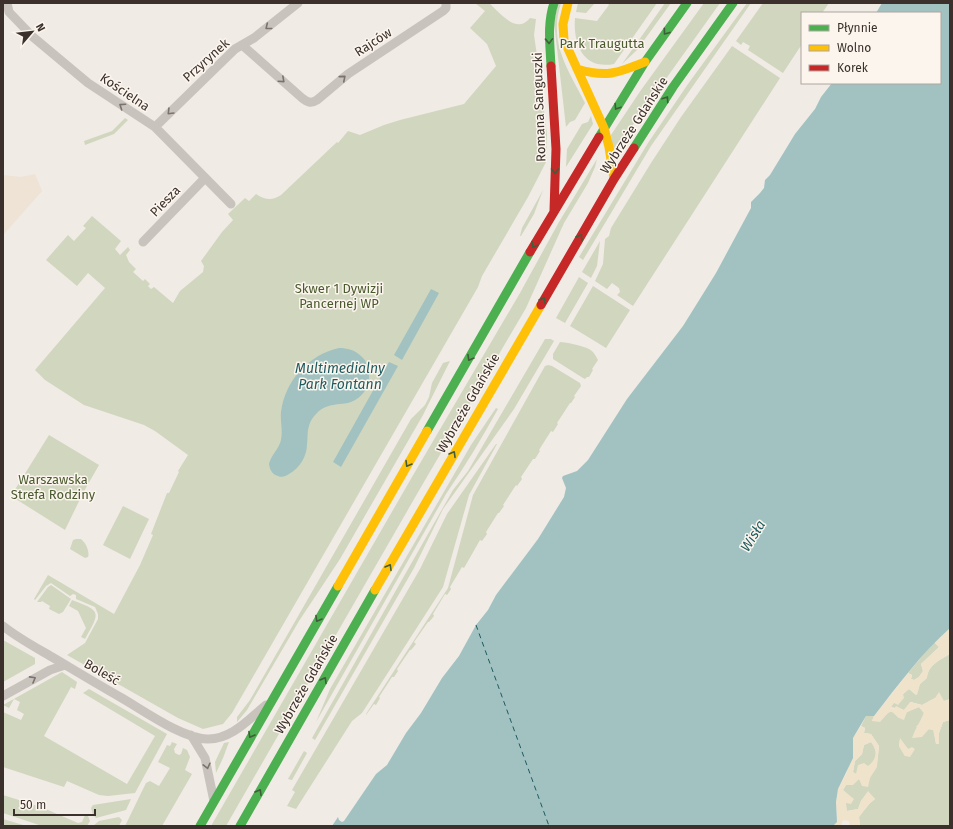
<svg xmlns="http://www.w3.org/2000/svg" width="953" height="829" font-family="'Fira Sans',sans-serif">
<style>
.green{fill:#d1d6bf;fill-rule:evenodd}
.sand{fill:#efe3cc;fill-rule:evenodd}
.plaza{fill:#eee3d5}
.water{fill:#a1c2c1}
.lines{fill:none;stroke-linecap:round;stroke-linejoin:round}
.ferry{stroke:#1f5a5e;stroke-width:1;stroke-dasharray:5 4;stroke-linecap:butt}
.street{stroke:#c9c3be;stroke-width:9}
.fast{stroke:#4caf50;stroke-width:9}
.slow{stroke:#ffc107;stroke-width:9}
.jam{stroke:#c62828;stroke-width:9}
.oneway{stroke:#7b726d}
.oneway2{stroke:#415c38}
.labels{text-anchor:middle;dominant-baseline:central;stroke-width:3;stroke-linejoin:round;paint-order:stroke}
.street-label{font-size:13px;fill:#3b302b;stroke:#fbf5ee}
.park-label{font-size:13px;fill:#4a5a2e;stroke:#fbf5ee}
.water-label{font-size:14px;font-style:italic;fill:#1f5a5e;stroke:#fbf5ee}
</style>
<rect width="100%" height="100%" fill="#f0ebe5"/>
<path class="green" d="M475,3H489C500,13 517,35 530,18L536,19L534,35L540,76L536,80L541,85L547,135L546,162L528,197L482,276L478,287L232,713L223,724L203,729L178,718L67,655L85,643L98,619V614L95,607L76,599V595L73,594L70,596L51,583L46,586L35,600L34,599L48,575L114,614L140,565L153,535L151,534L167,493H169L179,472L178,471L188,455L155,431L144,425L84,405L45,380L35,370L105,288L88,273L77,286L46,260L68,235L74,241L86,228L83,226L92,216L121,241L115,249L120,255L128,247L130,250L126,255L129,262L136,269L133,272L143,281L145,279L150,284L148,286L151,289L154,287L173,303L180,291L203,272L204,266L201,261L222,232L233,220L228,214L245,198L249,201L256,194C265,200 272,201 281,195L337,142L338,143L348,131L360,135L384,125L400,120L464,104L496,66L487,44L470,28L485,11Z
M558,3H561C548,43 568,69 585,103L575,120L570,122L566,127L554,22Z
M578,3H595L586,13L576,12Z
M607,3H657L614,64C583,70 573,44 575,18L597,21L609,5Z
M665,3H671L637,50L622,64Z
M704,3H720L613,153L611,135L641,90Z
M747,3H751L651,146L583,260L579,257L648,143L688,84Z
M763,3H829L822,13H802V44L783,73L748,50L750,46L743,42L741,45L736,41Z
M732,46L780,78L633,306L617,295L620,292L619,288L612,283L607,289L595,281L603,264L605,239L609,236L611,228L651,163L681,117Z
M591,116L593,124L566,167L567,149L582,124L588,122Z
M125,118L128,120L114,134L85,145L84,141L112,131Z
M597,159L595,167L588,183L564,223L526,308L421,487L226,826H211L412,477L520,293L559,222Z
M543,190L534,214L521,236H520L522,228Z
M600,241L597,266L591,278L582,272Z
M579,277L588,283L565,323L556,318Z
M593,286L630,310L606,348L570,326Z
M545,339H551L554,341L514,409L443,509L414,568L315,740L312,738L453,490L468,471Z
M560,342C567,342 583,346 589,349C593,351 596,356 598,360L592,369L593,370L589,377H587L585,379L583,378L553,359V354Z
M450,361L423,415L340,559L299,621L247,710L237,722V717L250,700L411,419L425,405L429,397L432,383L443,363Z
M548,365L552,366L580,383L581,386L574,396L575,397L571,403H570L557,423L558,424L553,432L551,431L539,450L540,451L535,459H533L521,477L522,479L517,486L516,485L503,505L504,506L499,513H498L486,532L487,534L482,541L480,540L464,568L462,567L450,587L451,589L447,595L445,594L433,614L434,616L429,622H428L414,642L416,644L411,650H410L397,669L398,671L394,677H392L379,697L380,698L376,705L374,704L366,715V714L448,588L473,495L545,366Z
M496,408L498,409C482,438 465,466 446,494L316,722L330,689L471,445Z
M49,435L99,465L83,493L65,530L11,496Z
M496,444H497L469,495L443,587L362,713L352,721L296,809L287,806L295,792L292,790L420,569L447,514Z
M123,506L149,519L130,559L103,545Z
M76,539H81C86,543 90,552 88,557L85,558L70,549L73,540Z
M51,585L71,599L63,612L59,614L49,609L50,606L42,601L41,602H37L48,587Z
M72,600C102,611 100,612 85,639L81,637L86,628L78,611L69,606Z
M3,640L35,658V664L3,682Z
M934,642L939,647L921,664L923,671L919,677L914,680L911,679L912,675L908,673Z
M950,654V699L944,701L935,698L922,705L911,702L904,710L891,707L894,702L909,689L916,695L920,684L927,678C928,665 940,660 950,654Z
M62,672L77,682L75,689L71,687L44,736L127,784L155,736L83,693L89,689L167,734L135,793L108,796L99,795L67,781L64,787L3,767V712L21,720L24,714L17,710L20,702L14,699L9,708L3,705Z
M919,707L924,713L920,723L916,727L934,730L936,744H939V733L943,722L950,720V826H860L859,817C864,811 868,804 875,799L868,792L861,801L858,809L847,811L845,803L850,797L843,790L846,785L859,779L861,782C878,774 877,763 879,746L871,734L864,733L865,728L861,726L866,716H874L872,721L892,711L899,718L907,712ZM900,739L908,749L905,756L899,746Z
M172,742L177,744L174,749L175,753L179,755L181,754L183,748L187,750L190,757L185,770L192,774L162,826H125L146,783L150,781L159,786L170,768L158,762L167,745L170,746Z
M229,742L223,758L216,773L215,762L224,743Z
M871,742C884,759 869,766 856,774L853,772L855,761L862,754L864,745Z
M304,751L307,753L292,780L288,779Z
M3,795L41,807L78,823L82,822L85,815L88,816L90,821L87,826H42L3,813Z
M131,799L126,810L96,818L93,815L91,808L93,805Z
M119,817L122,820L119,826H93L99,821Z
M3,819L23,825L25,826H3Z"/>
<path class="sand" d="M950,628V654C940,660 928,665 927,678L920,684L917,695L909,689L903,694L904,698L898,705L894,703L891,707L894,709L896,706L904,710L910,702L922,705L935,698L939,692L944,701L950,699V720L943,722L939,733V744H936L933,730L929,729L922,737L912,738C915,729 920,722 924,713L919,707L907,712L904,720L899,718L892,712H889L880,722L872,721L874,716L908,673L912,675L911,679L914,680L919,677L923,671L921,664L939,647L934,642Z
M861,726L865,728L864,733L871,734L879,746L877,767L870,778L868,787L862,786L859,779L853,785H846L843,790L854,799L851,804L846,803L847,811L858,809L861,801L868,791L875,799C868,804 864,811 859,817L860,826H850L849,821L843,820L841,826H833L837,822L836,802L838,789L847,772L853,748V738ZM871,742C878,751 877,759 868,766L864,763L858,765L856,774L853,772L855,761L862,754L864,745Z
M900,738L908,749L912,747L915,749L910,757L905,756L899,746Z"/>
<path class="plaza" d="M35,174L42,191L3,235V175L21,177Z"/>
<path class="water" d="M882,3H950V628C921,654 898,685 874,716H866L853,738V758L838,789L836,802L837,822L833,826H332L338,817L339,820L342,822L344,821L376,774L387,765L406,733L421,713L442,678L459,656L476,625L488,610L496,595L538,539L564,497L566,488L562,478L563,476L577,471L588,460L627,399L683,326L716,273L751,208V202L760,193L764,188L765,180L770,175L795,134L815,109L821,97L832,83H940V13H876Z
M431,289L439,293L402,360L394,355Z
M339,348C347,348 355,350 361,356C367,361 369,368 369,376C370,387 362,398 351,402C339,406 328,402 317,413C314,416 310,421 309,426C307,432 308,437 307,444C307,456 300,468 289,474C286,476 282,478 278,476C272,474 270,470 269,464C271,455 279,449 281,440C283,430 280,421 281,412C285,381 308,355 339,348Z
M389,362L398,366L341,467L333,462Z"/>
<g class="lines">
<path class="ferry" d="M476,625L549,826"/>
<path class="street" d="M7,3L9,12L33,37L88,83L155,127L231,204
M242,45L302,98C307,102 311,104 317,100L348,74L443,11L446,8V3
M155,127L235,49L254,38L298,3
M143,242L205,178
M3,626C18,638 35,647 52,657C74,670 97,684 120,697C143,710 181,738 207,739C231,740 249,719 266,705
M3,696L50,670L65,665
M191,735L205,758L214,801"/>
<path class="fast" d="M551,66C550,44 547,24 554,3
M599,137L645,62L687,3
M634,148L673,87L733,3
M427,431L530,252
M200,826L338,586
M240,826L375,590"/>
<path class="slow" d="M568,3L563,24L564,40L604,128L609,147L614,179
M577,69C606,78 618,73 645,62
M338,586L427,431
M375,590L541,305"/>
<path class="jam" d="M551,66L556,149L554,211
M530,252L599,137
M541,305L614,179L634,148"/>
</g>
<defs><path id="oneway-chevron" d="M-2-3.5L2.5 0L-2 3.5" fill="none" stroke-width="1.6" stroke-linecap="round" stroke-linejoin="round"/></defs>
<g class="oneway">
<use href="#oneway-chevron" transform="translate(268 27) rotate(141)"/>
<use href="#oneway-chevron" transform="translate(343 78) rotate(-40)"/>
<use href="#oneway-chevron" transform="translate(282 80) rotate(42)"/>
<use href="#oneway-chevron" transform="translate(122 106) rotate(-146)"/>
<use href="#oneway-chevron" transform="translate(170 112) rotate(135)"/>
<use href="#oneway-chevron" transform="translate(33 679) rotate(-29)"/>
<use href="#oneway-chevron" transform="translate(207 766) rotate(76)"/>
</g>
<g class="oneway2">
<use href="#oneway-chevron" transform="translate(666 32) rotate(126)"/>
<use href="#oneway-chevron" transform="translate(549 41) rotate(88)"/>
<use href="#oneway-chevron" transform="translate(666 99) rotate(-56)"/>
<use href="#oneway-chevron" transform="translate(617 107) rotate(122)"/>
<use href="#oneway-chevron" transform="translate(555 171) rotate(91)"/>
<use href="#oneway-chevron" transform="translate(580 237) rotate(-59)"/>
<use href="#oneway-chevron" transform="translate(534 245) rotate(120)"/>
<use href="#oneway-chevron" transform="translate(543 300) rotate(-60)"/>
<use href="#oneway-chevron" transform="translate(470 358) rotate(120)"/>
<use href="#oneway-chevron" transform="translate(453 454) rotate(-60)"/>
<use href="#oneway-chevron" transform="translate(408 464) rotate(121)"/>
<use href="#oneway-chevron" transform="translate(389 567) rotate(-60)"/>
<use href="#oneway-chevron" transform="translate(318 619) rotate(120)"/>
<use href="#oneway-chevron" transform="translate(324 680) rotate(-60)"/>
<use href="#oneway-chevron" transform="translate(251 735) rotate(120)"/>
<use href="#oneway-chevron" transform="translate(259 792) rotate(-60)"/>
</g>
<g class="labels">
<g class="street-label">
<text transform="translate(373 42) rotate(-33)">Rajców</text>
<text transform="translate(206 60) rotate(-42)">Przyrynek</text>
<text transform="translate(125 92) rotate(34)">Kościelna</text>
<text transform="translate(539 107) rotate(-92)">Romana Sanguszki</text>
<text transform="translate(634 125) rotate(-57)">Wybrzeże Gdańskie</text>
<text transform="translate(165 201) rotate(-46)">Piesza</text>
<text transform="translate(468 403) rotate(-60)">Wybrzeże Gdańskie</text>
<text transform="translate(102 672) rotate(30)">Boleść</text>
<text transform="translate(306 684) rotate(-60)">Wybrzeże Gdańskie</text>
</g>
<g class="park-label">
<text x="602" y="43">Park Traugutta</text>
<text x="339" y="288">Skwer 1 Dywizji<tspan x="339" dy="15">Pancernej WP</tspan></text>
<text x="53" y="479">Warszawska<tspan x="53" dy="15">Strefa Rodziny</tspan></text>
</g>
<g class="water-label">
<text x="340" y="368">Multimedialny<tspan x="340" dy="16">Park Fontann</tspan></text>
<text transform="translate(753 536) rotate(-58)">Wisła</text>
</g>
</g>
<rect width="953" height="829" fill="none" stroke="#3b302b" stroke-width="8"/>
<rect x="801" y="12" width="140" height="72" fill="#fbf5ee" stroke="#aea6a0"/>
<rect x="809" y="25" width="20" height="6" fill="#4caf50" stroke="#aea6a0"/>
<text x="837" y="32" font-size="12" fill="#3b302b">Płynnie</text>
<rect x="809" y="45" width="20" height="6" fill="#ffc107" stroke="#aea6a0"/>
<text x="837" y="52" font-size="12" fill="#3b302b">Wolno</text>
<rect x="809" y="65" width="20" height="6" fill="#c62828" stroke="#aea6a0"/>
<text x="837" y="72" font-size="12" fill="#3b302b">Korek</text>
<g transform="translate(32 32) rotate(62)" stroke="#fbf5ee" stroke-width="3" paint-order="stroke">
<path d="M0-3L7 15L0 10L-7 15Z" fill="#3b302b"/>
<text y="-6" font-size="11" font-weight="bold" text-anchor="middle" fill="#3b302b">N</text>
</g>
<path d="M14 809v6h81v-6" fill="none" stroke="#3b302b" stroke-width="2"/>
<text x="20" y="809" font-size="12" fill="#3b302b" stroke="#fbf5ee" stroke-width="3" paint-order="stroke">50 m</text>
</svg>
